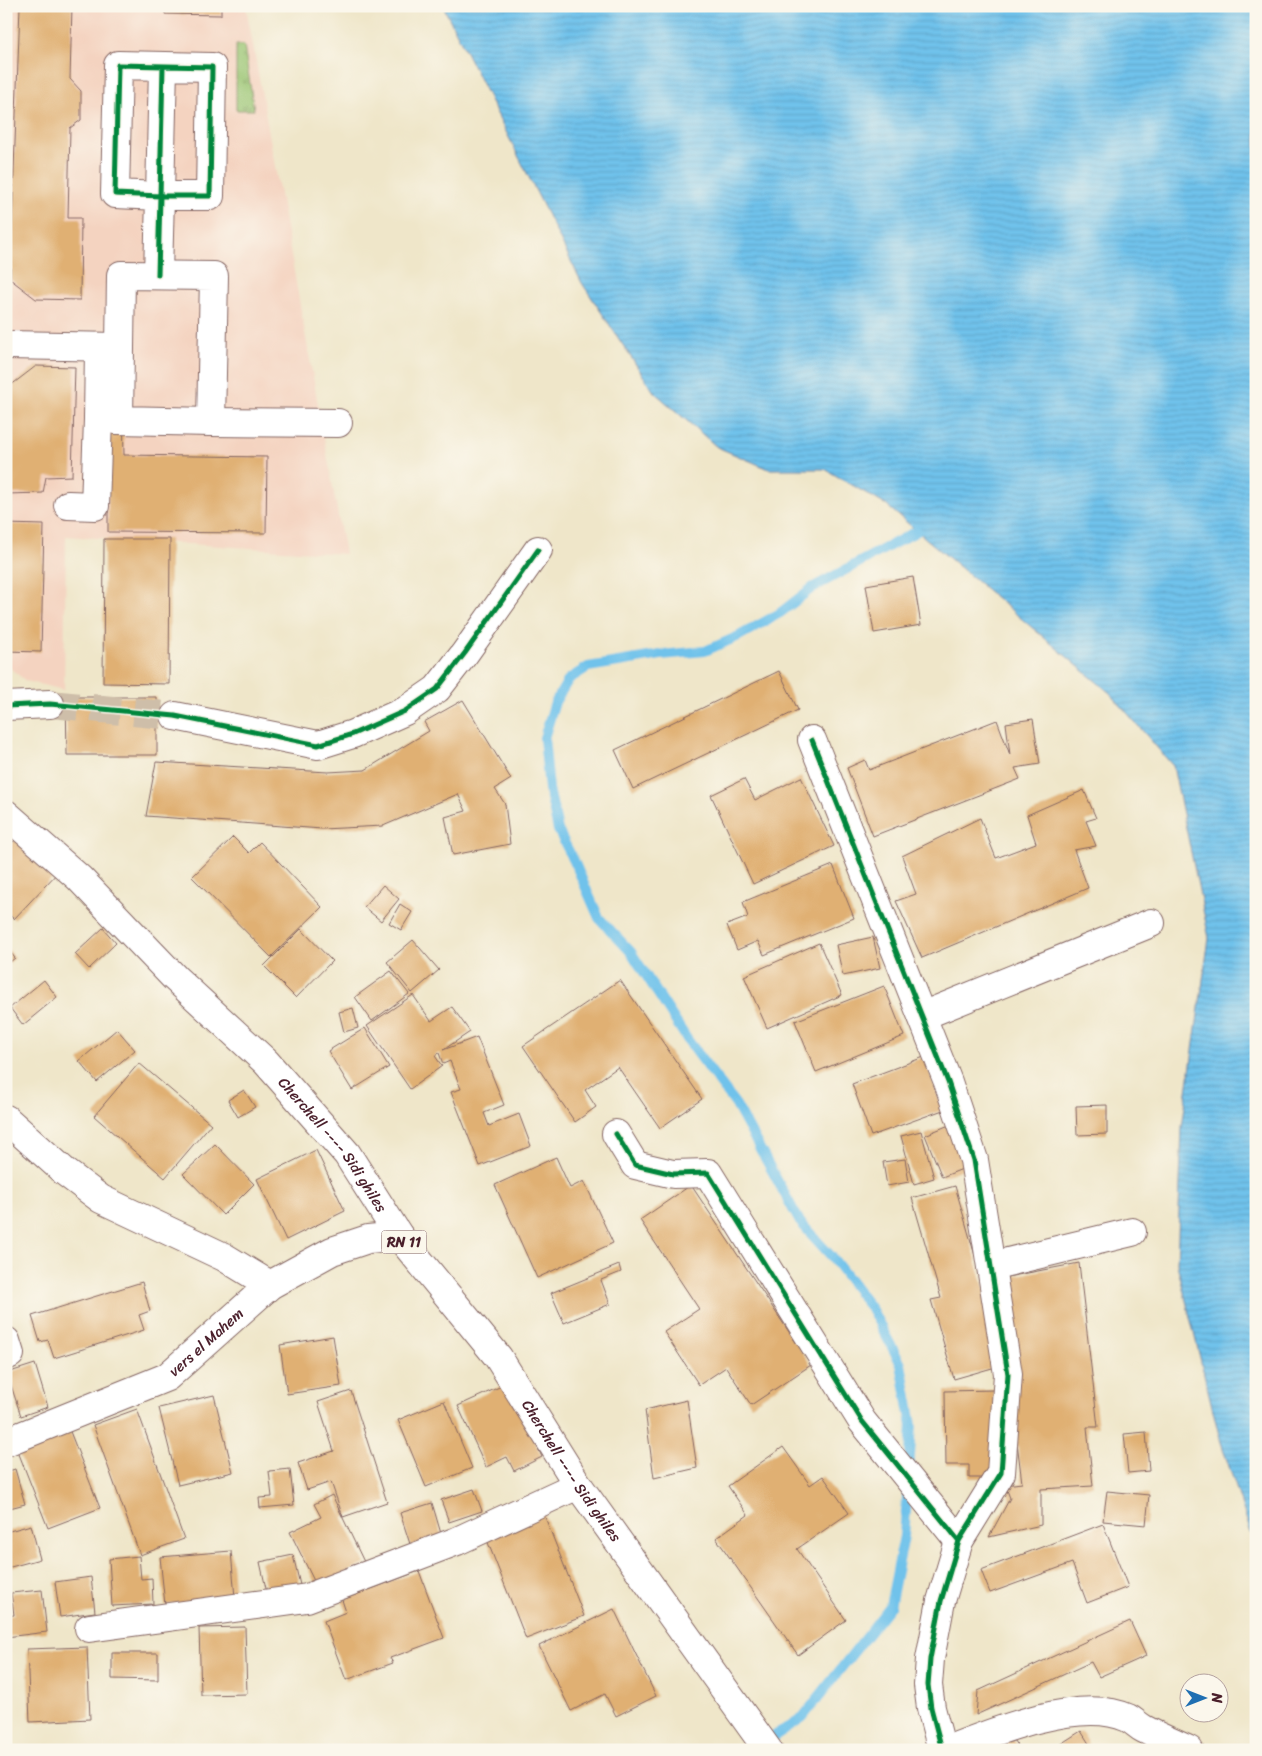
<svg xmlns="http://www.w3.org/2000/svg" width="1262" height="1756" font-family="Sriracha,sans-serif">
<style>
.built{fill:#f4d3c0}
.grass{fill:url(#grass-tufts);stroke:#72724e}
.water{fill:url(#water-rules);stroke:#5c708b}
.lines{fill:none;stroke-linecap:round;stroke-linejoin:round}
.stream{stroke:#6fc2eb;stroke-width:10}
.building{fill:#e0b073}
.minor-tunnel{stroke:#cebea9;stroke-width:28;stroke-dasharray:28 14;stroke-linecap:butt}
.minor-casing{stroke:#846562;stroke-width:30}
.major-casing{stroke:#846562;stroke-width:30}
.minor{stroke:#fff;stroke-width:28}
.major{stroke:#fff;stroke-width:28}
.cycleway-casing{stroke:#fbf7ec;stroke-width:8}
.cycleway{stroke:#00873e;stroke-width:5}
.labels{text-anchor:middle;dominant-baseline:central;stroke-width:4.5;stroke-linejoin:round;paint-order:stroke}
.shield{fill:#fbf7ec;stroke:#7f6065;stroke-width:1}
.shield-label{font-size:14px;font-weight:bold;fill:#4a1f2b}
.street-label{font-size:15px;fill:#4a1f2b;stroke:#fbf7ec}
</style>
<defs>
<pattern id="grass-tufts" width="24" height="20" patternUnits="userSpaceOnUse" patternTransform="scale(1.25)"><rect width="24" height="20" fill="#9ac572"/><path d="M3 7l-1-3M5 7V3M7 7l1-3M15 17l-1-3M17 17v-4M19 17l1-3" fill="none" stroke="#809f5e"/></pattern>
<pattern id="water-rules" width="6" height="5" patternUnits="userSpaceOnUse" patternTransform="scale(1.25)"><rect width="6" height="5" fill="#6fc2eb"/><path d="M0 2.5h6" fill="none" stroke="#62a6ca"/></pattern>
</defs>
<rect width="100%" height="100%" fill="#fbf7ec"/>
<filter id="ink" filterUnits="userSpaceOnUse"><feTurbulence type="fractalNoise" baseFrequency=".02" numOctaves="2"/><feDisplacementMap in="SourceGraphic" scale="10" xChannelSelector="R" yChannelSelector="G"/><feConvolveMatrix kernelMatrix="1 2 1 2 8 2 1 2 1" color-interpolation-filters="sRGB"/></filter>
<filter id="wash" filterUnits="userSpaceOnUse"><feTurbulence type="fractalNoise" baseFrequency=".0096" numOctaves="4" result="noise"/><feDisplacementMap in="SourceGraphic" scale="20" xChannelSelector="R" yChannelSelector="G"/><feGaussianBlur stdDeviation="1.12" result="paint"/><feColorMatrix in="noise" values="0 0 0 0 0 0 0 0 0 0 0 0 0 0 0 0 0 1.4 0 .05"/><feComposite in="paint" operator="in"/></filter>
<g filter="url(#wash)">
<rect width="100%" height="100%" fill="#efe6c9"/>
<path class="built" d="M13,6H246L345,554L66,536L64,690L26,681L6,665V168Z"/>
<path class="grass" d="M236,45H244L254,110H236Z"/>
<path class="water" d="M443,6H1256V1548L1220,1439L1177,1264L1182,1127L1209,938L1173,766L1110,693L886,505L825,469H769L717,447L654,392L582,283Z"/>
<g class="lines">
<path class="stream" d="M909,1470L912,1425L901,1364L872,1310L832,1257L800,1222L736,1105L687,1039L631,952L599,918L574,861L558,830L549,789L544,738L555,702L569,679L588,667L661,655L705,651L739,636L780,613L812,588L917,531
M764,1743L803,1717L890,1606L904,1536L908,1485"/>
</g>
<g id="blocks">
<path class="building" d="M20,6H72L70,79L81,91V120L70,128L68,218H81L80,300L36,299L10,279Z
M165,6H221V15L165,14Z
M122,363L124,455L267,457L266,533L108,532V467L104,468Z
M36,366L75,367L72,476L46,477L43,493L6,494V389Z
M6,524L44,525L41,652L6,651Z
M104,539H170L169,684L103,683Z
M913,577L921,625L874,633L866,585Z
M779,671L798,710L633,789L615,750Z
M66,697H157V755H67Z
M463,700L511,779L495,789L505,804L510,844L453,855L445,817L466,811L458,794L383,826L322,829L146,816L156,762L328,772L365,770L429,731L424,722Z
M1033,719L1040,764L1015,768L1020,779L873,836L847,768L865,760L869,770L997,720L1010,755L1006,723Z
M801,777L834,846L753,884L711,795L744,779L755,800Z
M1084,790L1096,818L1086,821L1096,846L1074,850L1088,888L922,958L896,901L916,894L902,856L980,818L996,858L1036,843L1027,815Z
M22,833L60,870L14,919L6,912V849Z
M233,837L249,853L260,842L322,907L271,957L192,877Z
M833,865L854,918L764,955L758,941L737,950L727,925L748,917L743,902Z
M383,885L399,899L381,921L364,907Z
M400,904L412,912L401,930L389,923Z
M103,928L116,943L89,969L75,954Z
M301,929L332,961L296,998L264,966Z
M873,937L880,968L843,976L836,945Z
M413,940L439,970L412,993L387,962Z
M819,943L842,995L767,1028L744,976Z
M6,947L15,958L6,965Z
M391,971L409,994L372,1021L355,997Z
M44,980L57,997L23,1025L10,1008Z
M620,980L702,1099L660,1128L618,1067L585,1090L596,1107L575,1122L523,1046Z
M884,986L904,1036L816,1072L795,1021Z
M413,995L431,1021L452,1007L470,1032L443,1050L477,1037L504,1105L484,1113L489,1126L519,1114L531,1146L480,1166L451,1092L461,1089L450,1061L443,1064L439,1053L435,1056L442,1066L410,1089L367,1026Z
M353,1008L358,1028L344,1032L339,1012Z
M365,1028L389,1067L352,1090L328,1051Z
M117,1029L135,1050L97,1082L79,1061Z
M924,1057L943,1110L871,1136L852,1084Z
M139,1063L211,1124L165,1178L94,1116Z
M244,1090L255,1107L238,1117L228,1100Z
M1107,1105V1134L1077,1135L1076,1106Z
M954,1123L970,1166L942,1177L925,1135Z
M921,1131L934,1178L914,1184L901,1136Z
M215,1144L254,1184L223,1215L183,1174Z
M316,1150L345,1211L286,1240L257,1179Z
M556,1157L570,1188L584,1181L613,1243L537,1278L495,1185Z
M905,1159L909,1182L887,1186L883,1162Z
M691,1185L811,1365L751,1405L726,1367L699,1385L664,1332L699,1309L640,1220Z
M955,1186L1006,1364L954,1379L931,1300L941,1298L912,1198Z
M1079,1263L1098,1427H1087L1093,1486L1041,1489V1525L989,1537L1010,1498L1005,1485L1022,1483L997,1279Z
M619,1265L621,1272L601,1280L610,1304L564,1323L551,1293Z
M142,1282L150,1311L139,1315L144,1330L54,1358L48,1340L40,1342L32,1316Z
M333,1336L341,1386L287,1394L280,1345Z
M35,1364L48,1407L21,1416L7,1373Z
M508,1383L542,1457L514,1471L507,1457L486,1467L458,1406Z
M994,1390L996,1478H969V1465H946L945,1391Z
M351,1391L387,1502L343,1517L331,1482L307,1490L298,1463L334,1451L318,1402Z
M214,1395L233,1472L178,1485L159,1408Z
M687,1400L697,1468L654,1478L645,1410Z
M444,1401L472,1468L426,1487L398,1420Z
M137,1409L184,1539L140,1555L93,1425Z
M69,1429L100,1508L48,1528L17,1449Z
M1146,1432L1149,1471L1128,1473L1124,1434Z
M783,1447L810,1485L823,1476L849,1513L797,1549L846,1620L798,1655L716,1538L748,1515L728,1486Z
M15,1469L25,1504L6,1509V1472Z
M290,1469L294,1505L260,1508L259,1498L272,1497L269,1471Z
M474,1489L482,1511L449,1522L441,1500Z
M1107,1491L1149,1495L1146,1525L1103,1521Z
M332,1495L365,1564L317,1587L290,1532L321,1517L314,1504Z
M432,1503L442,1537L411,1547L400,1513Z
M543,1512L584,1616L526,1639L485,1535Z
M1103,1524L1128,1587L1087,1603L1072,1563L990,1593L981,1570Z
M31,1525L40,1559L7,1568L6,1532Z
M231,1551L235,1598L165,1605L160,1557Z
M293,1555L300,1585L267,1593L260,1562Z
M139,1556L141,1579L152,1578L153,1604L112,1606L109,1559Z
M419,1571L444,1638L390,1658L393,1663L346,1680L324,1621L346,1612L342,1600Z
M91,1577L95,1612L60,1617L55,1582Z
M42,1590L47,1632L6,1637V1616L14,1615L11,1593Z
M614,1609L656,1696L616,1716L605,1694L571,1711L539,1646Z
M1130,1621L1146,1656L1099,1677L1091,1662L976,1715L978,1691Z
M245,1627L247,1694L201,1695L199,1628Z
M87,1647L90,1719L30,1722L27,1649Z
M112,1653H158V1680L112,1679Z
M1081,1731L1093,1750H1051Z
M1012,1738L1020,1750H993Z"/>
</g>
</g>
<g filter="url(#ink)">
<use href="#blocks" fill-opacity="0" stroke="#846562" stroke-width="1"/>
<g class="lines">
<path class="minor-tunnel" d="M50,704L175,716"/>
<g class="minor-casing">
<g id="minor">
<path d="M121,275L214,276L211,422L119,420Z"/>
<path d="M158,275L160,196H210L212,67L118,65L115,194L160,196L163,66"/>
<path d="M6,345L120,347"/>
<path d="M98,419L99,347"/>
<path d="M211,422L338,423"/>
<path d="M68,505L95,506L98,419L119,420"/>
<path d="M6,706L50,704"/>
<path d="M175,716L318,745L353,734L405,711L437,689L465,653L538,550"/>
<path d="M812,740L948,1082L974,1160L1008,1374L1001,1473L959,1541L941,1601L930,1659L928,1685L931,1708L942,1750"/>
<path d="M922,1016L1151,923"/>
<path d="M6,1119L65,1172L101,1199L224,1257L270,1285"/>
<path d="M616,1134L635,1165L673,1174L708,1173L862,1421L959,1541"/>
<path d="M991,1266L1132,1232"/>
<path d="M6,1341L10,1354L6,1356"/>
<path id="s1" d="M6,1442L167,1377L270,1285L332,1251L368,1239L399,1236"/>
<path d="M89,1628L307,1598L457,1541L578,1485"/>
<path d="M947,1750C992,1732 1081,1696 1128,1718C1134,1721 1138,1726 1144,1729C1159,1737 1174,1743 1189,1750"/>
</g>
</g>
<g class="major-casing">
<g id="major">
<path id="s2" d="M6,814L79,878L175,978L266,1062L347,1154L399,1236L498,1357L578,1485L768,1750"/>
</g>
</g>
<use href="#minor" class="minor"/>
<use href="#major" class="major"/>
<g class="cycleway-casing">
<path id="cycleway" d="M158,275L160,196H210L212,67L118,65L115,194L160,196L163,66
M6,706L50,704L175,716L318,745L353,734L405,711L437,689L465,653L538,550
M812,740L948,1082L974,1160L1008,1374L1001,1473L959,1541L941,1601L930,1659L928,1685L931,1708L942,1750
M616,1134L635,1165L673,1174L708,1173L862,1421L959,1541"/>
</g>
<use href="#cycleway" class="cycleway"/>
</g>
</g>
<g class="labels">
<rect class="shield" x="381.5" y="1230.5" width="45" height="23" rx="4"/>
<g class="shield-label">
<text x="404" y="1242">RN 11</text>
</g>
<g class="street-label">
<text stroke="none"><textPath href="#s2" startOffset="466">Cherchell ---- Sidi ghiles</textPath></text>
<text stroke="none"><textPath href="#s1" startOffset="226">vers el Mahem</textPath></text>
<text stroke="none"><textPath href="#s2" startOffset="871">Cherchell ---- Sidi ghiles</textPath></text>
</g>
</g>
<rect width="1262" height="1756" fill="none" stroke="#fbf7ec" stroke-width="25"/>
<g transform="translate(1204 1698) rotate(90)"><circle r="24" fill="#fbf7ec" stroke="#b4a19f"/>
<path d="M0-4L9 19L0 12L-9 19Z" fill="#1f6fb2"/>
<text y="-8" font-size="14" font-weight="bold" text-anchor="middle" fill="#4a1f2b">N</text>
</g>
</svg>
